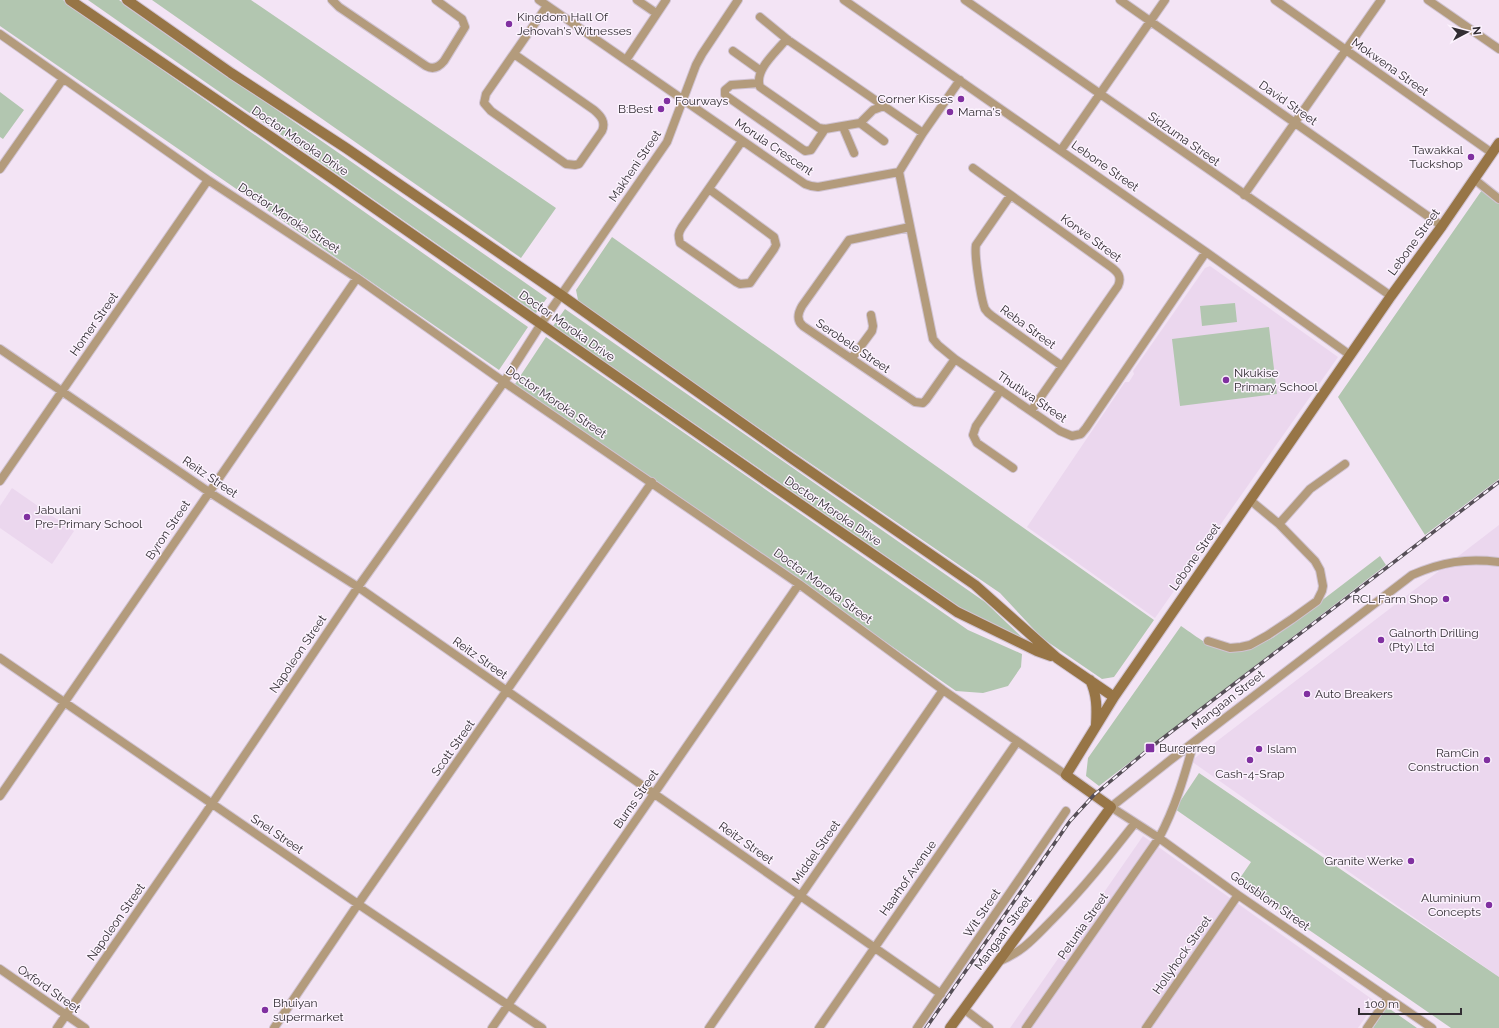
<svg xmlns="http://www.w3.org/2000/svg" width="1499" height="1028" font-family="Raleway,sans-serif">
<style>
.built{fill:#ebd7ee}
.green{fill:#b2c6b0}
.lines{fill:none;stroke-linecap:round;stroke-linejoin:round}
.street-casing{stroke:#d0c3d2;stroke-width:10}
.secondary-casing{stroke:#d0c3d2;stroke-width:12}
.street{stroke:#b39b7c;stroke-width:8}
.secondary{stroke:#977546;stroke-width:10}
.rail-casing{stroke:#564f57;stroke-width:3.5}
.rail{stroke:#fcf3fe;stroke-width:2;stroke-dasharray:6;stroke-linecap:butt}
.poi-dot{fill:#8030a0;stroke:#fcf3fe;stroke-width:1.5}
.labels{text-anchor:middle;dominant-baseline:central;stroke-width:3;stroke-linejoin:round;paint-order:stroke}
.poi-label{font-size:12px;fill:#322d33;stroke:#fcf3fe;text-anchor:start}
.street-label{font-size:12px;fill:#322d33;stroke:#fcf3fe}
</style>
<rect width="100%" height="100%" fill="#f3e4f5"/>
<path class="built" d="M1210,266L1338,357L1155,618L1027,527L1125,382H1129L1134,374L1133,371L1205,268Z
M12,488L74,531L52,564L0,528V506Z
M1499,525V977L1191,761Z
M1143,836L1376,1002L1358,1028H1010Z"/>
<path class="green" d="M0,0H63L528,327L499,370L0,26Z
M88,0H119L547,298L536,313Z
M152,0H251L556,208L521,258Z
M0,92L24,110L3,139L0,137Z
M1482,190L1499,204V479L1425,535L1338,397Z
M612,237L1154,620L1114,677L1102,679L1042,638L1000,593L579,305L576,290Z
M1235,303L1237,322L1202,326L1200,306Z
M565,309L985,602L1026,641L974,617L553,326Z
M1269,327L1277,394L1180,406L1172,339Z
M546,337L968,630L1022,654L1021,667L1008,686L983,693L956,691L515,384Z
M1380,556L1386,565L1099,786L1086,776L1088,758L1181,626C1199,638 1219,656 1243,651C1254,648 1264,642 1274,637Z
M1199,773L1499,977V1028H1451L1238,881L1251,862L1175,809Z
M1387,1007L1417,1028H1373Z"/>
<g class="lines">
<g class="street-casing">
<path id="street" d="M332,0L339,7L426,66C433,70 439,67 444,61L465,27L462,19L436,0
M539,0L805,184L811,186L818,187L899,172L923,133L960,80
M637,0L656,13
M844,0L1206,252L1350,355
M965,0L1391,296
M1120,0L1442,226
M1275,0L1492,153
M1428,0L1499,49
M760,17L788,40L923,133
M0,34L208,180L357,278L504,382L799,584L943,690L1066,775
M788,40L784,42C774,54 754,71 760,87L819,128L825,129L860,123L873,110L881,107H886
M733,51L761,71
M514,54L594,110C601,116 606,122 602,131L579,164L575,165L566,164L491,111L484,103L486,94L547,6
M626,60L666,0
M759,83L731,85L725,90V95L805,151L811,150L825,129
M860,123L884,141
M843,127L854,153
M1061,150L1165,0
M973,168L1111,267C1118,272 1122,277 1118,286L1031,411
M0,169L63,79
M899,172L933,339L938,345L955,359L1060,431L1072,436L1081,434L1086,428L1206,252
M1474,179L1499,199
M709,189L774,237L776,245L774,249L750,283L740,284L736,282L680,243C678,236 678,233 682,227L742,141
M1244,195L1381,0
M1010,196L976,245C974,255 981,299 985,309C987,312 989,314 992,316L1062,366
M910,227L849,240L802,306C798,313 796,320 803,326L915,402L923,403L926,400L955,359
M0,349L209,492L358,587L941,994
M852,358L872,331L873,326L871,315
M1001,390L976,426L973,435L977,443L1013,468
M0,481L208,180
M1279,524L1310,489L1345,464
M1208,641L1230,648L1241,647L1250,645L1268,635L1292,619L1317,601L1322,591L1323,586L1320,570L1315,561L1279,524L1250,500
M0,658L358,904L542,1028
M0,796L357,278
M998,962C1024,951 1034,938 1053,919C1083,889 1109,856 1135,823
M0,969L85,1028
M964,1009L989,1028
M57,1028L203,817L358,587L504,382L541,324L667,142L696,65L702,54L738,0
M274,1028L358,904L652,482
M492,1028L799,584
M709,1028L943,690
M819,1028L1017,742
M917,1028L1066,811
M1026,1028L1159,838C1176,806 1184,777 1194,742
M1146,1028L1238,895
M1367,1028L1388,998
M1432,1028L1238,895L1159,838L1111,807L1173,758L1412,575C1442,562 1466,558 1499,562"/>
</g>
<g class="secondary-casing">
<path id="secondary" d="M70,0L330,177L762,478L957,612L1037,651L1051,656
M127,0L231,73L346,148L561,295L791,458L975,585L1057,658L1114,697
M1090,680C1097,695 1097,708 1096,725
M950,1028L1111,807L1066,775L1114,697L1391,296L1442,226L1499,143"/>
</g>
<use href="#street" class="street"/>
<use href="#secondary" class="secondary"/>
<g class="rail-casing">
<path id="rail" d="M926,1028L1070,821L1094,795L1150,748L1499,482"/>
</g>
<use href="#rail" class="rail"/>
</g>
<g class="poi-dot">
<circle cx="509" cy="24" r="4"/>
<circle cx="961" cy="99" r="4"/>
<circle cx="667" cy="101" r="4"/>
<circle cx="661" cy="109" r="4"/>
<circle cx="950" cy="112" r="4"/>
<circle cx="1471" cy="157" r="4"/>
<circle cx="1226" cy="380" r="4"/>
<circle cx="27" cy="517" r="4"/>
<circle cx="1446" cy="599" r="4"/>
<circle cx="1381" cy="640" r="4"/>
<circle cx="1307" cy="694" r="4"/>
<rect x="1145" y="743" width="10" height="10" rx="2"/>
<circle cx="1259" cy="749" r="4"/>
<circle cx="1250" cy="760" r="4"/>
<circle cx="1487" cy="760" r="4"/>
<circle cx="1411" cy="861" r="4"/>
<circle cx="1489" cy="905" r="4"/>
<circle cx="265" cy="1010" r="4"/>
</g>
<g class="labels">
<g class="poi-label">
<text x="517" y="17">Kingdom Hall Of<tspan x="517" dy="14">Jehovah's Witnesses</tspan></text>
<text x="953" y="99" text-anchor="end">Corner Kisses</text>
<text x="675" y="101">Fourways</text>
<text x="653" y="109" text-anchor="end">B:Best</text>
<text x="958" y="112">Mama's</text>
<text x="1463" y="150" text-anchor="end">Tawakkal<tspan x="1463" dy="14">Tuckshop</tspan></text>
<text x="1234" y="373">Nkukise<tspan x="1234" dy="14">Primary School</tspan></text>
<text x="35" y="510">Jabulani<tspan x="35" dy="14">Pre-Primary School</tspan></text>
<text x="1438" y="599" text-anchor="end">RCL Farm Shop</text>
<text x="1389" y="633">Galnorth Drilling<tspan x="1389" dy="14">(Pty) Ltd</tspan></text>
<text x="1315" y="694">Auto Breakers</text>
<text x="1159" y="748">Burgerreg</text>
<text x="1267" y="749">Islam</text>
<text x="1479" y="753" text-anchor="end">RamCin<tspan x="1479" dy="14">Construction</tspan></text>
<text x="1250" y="774" text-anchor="middle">Cash-4-Srap</text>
<text x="1403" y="861" text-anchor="end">Granite Werke</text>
<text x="1481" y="898" text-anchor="end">Aluminium<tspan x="1481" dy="14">Concepts</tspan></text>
<text x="273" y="1003">Bhuiyan<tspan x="273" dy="14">supermarket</tspan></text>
</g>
<g class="street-label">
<text transform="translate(1390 67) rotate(35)">Mokwena Street</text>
<text transform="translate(1288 103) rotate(35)">David Street</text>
<text transform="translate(1184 139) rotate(35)">Sidzuma Street</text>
<text transform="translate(300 141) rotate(34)">Doctor Moroka Drive</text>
<text transform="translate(774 147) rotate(34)">Morula Crescent</text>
<text transform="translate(635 166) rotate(-56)">Makheni Street</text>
<text transform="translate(1105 166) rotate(35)">Lebone Street</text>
<text transform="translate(289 218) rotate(33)">Doctor Moroka Street</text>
<text transform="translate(1091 238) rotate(36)">Korwe Street</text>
<text transform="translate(1414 242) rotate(-54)">Lebone Street</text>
<text transform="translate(94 324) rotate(-55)">Homer Street</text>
<text transform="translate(567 326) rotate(35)">Doctor Moroka Drive</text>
<text transform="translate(1028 327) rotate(36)">Reba Street</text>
<text transform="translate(853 346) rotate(34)">Serobele Street</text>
<text transform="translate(1032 397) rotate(34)">Thutlwa Street</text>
<text transform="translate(556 402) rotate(34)">Doctor Moroka Street</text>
<text transform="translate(210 477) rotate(34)">Reitz Street</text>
<text transform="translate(833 511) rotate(34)">Doctor Moroka Drive</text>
<text transform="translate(168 530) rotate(-56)">Byron Street</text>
<text transform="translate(1195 557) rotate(-55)">Lebone Street</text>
<text transform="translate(823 586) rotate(36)">Doctor Moroka Street</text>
<text transform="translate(298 654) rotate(-56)">Napoleon Street</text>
<text transform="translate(480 658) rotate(35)">Reitz Street</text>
<text transform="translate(1228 700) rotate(-38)">Mangaan Street</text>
<text transform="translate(453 748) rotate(-55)">Scott Street</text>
<text transform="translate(636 799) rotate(-55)">Burns Street</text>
<text transform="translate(277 834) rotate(34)">Snel Street</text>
<text transform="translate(746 843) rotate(35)">Reitz Street</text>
<text transform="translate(816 852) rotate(-55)">Middel Street</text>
<text transform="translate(908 878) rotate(-55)">Haarhof Avenue</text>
<text transform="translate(1270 901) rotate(35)">Gousblom Street</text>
<text transform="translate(982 913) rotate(-56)">Wit Street</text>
<text transform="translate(116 922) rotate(-55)">Napoleon Street</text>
<text transform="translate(1083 926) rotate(-55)">Petunia Street</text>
<text transform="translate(1003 933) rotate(-54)">Mangaan Street</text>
<text transform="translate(1182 955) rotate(-55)">Hollyhock Street</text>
<text transform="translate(49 989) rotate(35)">Oxford Street</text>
</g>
</g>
<g transform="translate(1467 32) rotate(83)" stroke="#fcf3fe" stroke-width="3" paint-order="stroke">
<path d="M0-3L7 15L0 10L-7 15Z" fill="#322d33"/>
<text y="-6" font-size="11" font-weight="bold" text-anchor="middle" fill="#322d33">N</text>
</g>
<path d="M1359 1008v6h102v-6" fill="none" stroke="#322d33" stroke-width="2"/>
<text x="1365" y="1008" font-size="12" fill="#322d33" stroke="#fcf3fe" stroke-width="3" paint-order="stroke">100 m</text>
</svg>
